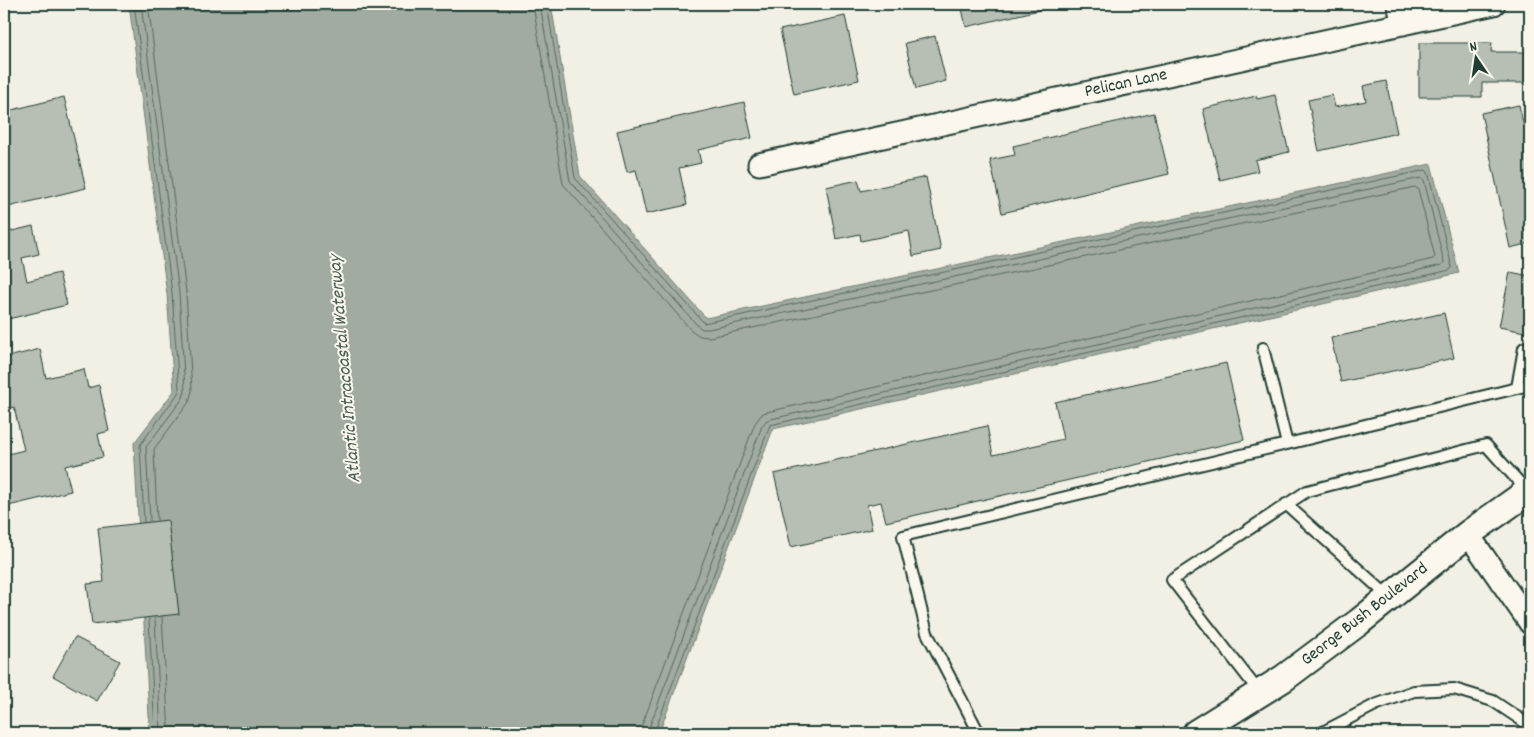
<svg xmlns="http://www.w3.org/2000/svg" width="1534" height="737" font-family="Dekko,sans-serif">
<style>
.water{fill:#a2aba1;stroke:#6e7f75}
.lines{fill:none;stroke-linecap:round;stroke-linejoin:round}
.shore{stroke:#536960;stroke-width:1}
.building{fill:#b7beb3;stroke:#1f3d34}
.service-casing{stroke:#1f3d34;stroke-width:14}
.minor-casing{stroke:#1f3d34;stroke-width:25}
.tertiary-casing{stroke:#1f3d34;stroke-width:30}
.service{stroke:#fbf7ec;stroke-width:10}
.minor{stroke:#fbf7ec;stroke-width:21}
.tertiary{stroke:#fbf7ec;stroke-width:26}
.labels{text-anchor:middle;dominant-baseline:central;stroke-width:4;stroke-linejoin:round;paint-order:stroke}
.street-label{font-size:18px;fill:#1f3d34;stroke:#fbf7ec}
.water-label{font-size:19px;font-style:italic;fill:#465e55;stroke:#fbf7ec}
</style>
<rect width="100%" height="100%" fill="#f2f0e5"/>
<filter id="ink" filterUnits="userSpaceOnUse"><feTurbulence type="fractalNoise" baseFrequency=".02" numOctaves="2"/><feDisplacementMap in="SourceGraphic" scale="10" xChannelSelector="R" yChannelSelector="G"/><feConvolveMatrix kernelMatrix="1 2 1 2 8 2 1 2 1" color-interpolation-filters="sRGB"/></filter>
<g filter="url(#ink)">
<path class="water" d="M129,4H551L580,176L706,318L1431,164L1459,273L773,429L659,733H150L134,443L174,391L167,294Z"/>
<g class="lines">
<path class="shore" d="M134,4L172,293L179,391L177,395L140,445L144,522
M141,4L179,293L185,391L183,398L146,447L150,521
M148,4L186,292L192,391L189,402L154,449L157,520
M533,4L563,184L691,330L700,336L710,337L1415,187L1418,189L1435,257L1433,259L763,413L755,423L642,725L640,733
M540,4L570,181L697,325L702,329H709L1421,178L1424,180L1444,262L1442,265L767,420L762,426L649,728L648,733
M547,4L575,178L704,323L1426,170L1428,172L1452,267L1450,270L770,425L654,733
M162,617L169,733
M155,618L161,733
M149,619L155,733"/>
</g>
<path class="building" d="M961,4H1065L966,27Z
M845,16L859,80L794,94L780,30Z
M935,36L946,81L916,89L905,43Z
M1419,43H1492L1491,52H1530V83H1482V97H1419Z
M1386,81L1397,133L1319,151L1308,100L1332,95L1335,107L1366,101L1363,86Z
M1275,95L1289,152L1255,160L1258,171L1220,180L1203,109L1256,96L1257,99Z
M64,97L86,188L4,208V182L9,180L6,168L4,169V112Z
M744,102L752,138L698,150L701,163L679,168L687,205L646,214L636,170L627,172L617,131Z
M1519,105L1524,127L1530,125V243L1510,248L1481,113Z
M1154,113L1169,174L1002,213L990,160L1015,155L1013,146Z
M926,177L941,250L913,256L909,231L861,241L860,234L836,239L826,187L858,180L861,191Z
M33,226L39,254L22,258L27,281L59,273L67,305L4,320V233Z
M1510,272L1530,276V333L1499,327Z
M1444,313L1454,358L1341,382L1331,338Z
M40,349L46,378L84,369L88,388L99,385L109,431L98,434L103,457L65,466L71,491L4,507V455L24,450L14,407L4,410V358Z
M1226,363L1244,440L886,522L881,502L867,505L872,529L791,547L774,474L987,426L993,455L1063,439L1055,402Z
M168,520L179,614L92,624L87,584L104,582L98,528Z
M75,637L120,661L97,701L53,676Z"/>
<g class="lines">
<g class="service-casing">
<path id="service" d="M1263,348L1287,444L1517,388
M1524,348L1517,388L1530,385
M1286,504L1389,597
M1260,693L1172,580L1307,491L1486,445L1527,491
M979,733L927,633L903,536L1287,444
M1321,733L1375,705L1414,691L1454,689L1493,701L1526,723L1530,729"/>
</g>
<g class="minor-casing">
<path id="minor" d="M1398,4L1403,24
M759,164L1494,4
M1468,534L1530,623"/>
</g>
<g class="tertiary-casing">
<path id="tertiary" d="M1196,733L1284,678L1359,622L1468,534L1530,490"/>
</g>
<use href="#service" class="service"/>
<use href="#minor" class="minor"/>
<use href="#tertiary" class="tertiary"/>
</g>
</g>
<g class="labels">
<g class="street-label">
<text transform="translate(1126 84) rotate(-12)">Pelican Lane</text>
<text transform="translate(1365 615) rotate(-38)">George Bush Boulevard</text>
</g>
<g class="water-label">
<text transform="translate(346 369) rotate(-95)">Atlantic Intracoastal Waterway</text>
</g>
</g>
<rect width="1534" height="737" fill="none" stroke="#fbf7ec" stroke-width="20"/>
<rect x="10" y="10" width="1514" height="717" fill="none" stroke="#1f3d34" stroke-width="2" filter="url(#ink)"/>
<g transform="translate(1476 58) rotate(347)" stroke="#fbf7ec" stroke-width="4" paint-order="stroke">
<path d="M0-4L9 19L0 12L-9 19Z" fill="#1f3d34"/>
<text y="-8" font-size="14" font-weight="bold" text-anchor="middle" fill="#1f3d34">N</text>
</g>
</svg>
